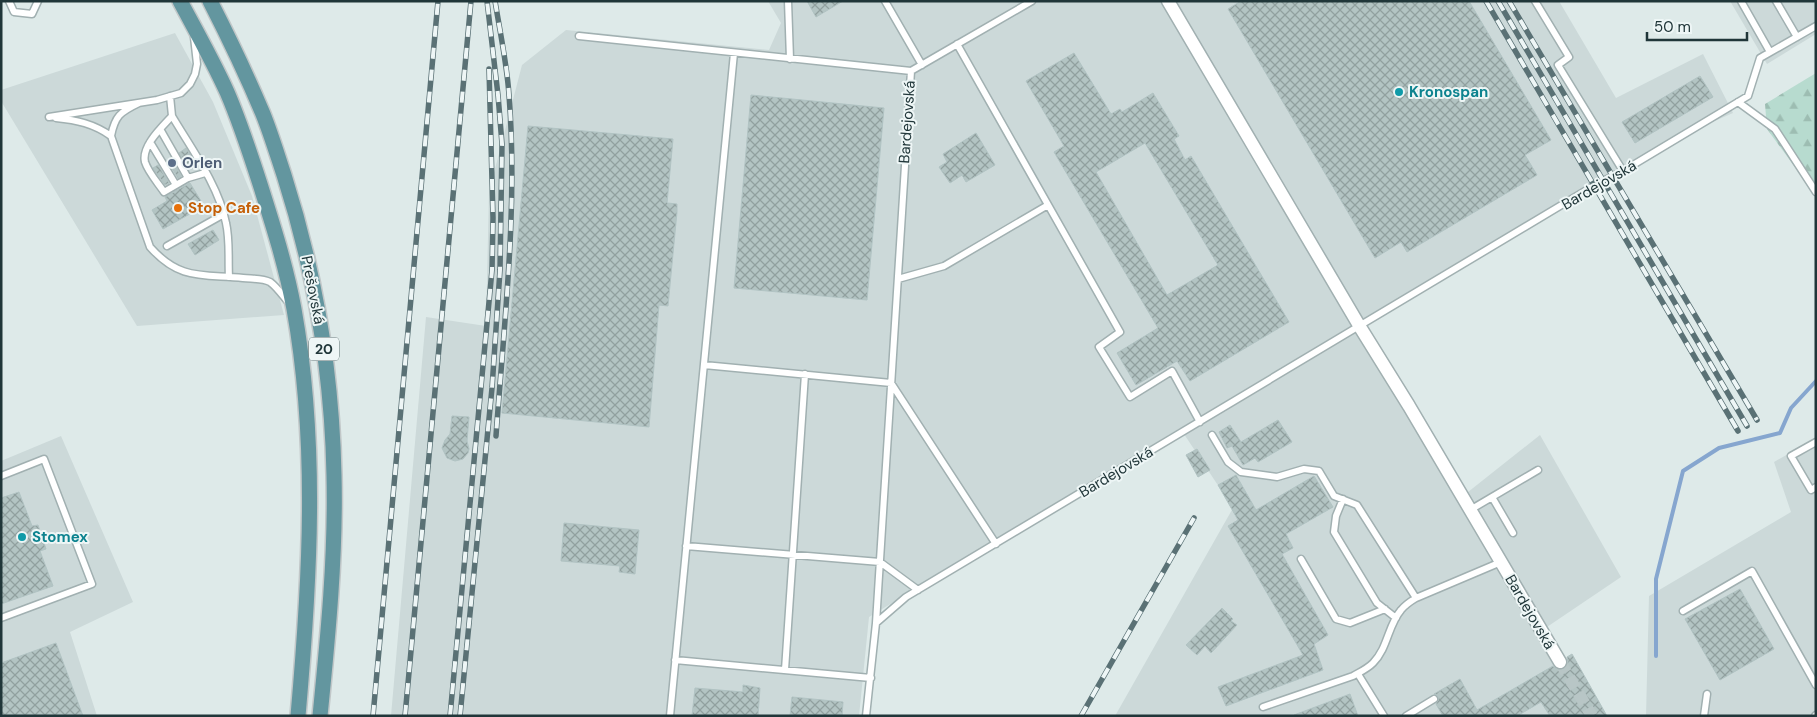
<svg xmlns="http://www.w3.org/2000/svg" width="1817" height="717" font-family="'DM Sans',sans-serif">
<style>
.built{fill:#ccd9d9}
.forest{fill:url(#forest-firs)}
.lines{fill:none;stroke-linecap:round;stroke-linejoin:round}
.stream{stroke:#86a6cf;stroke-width:4}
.building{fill:url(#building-cross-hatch);stroke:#b1c3c3;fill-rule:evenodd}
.street-tunnel{stroke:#b8c6c6;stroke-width:12;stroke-dasharray:12 6;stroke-linecap:butt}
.lane-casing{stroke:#a1b0b1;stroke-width:9}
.street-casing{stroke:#a1b0b1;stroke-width:15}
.primary-casing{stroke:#c1c7c8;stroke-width:18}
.lane{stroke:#fff;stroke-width:6}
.street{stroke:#fff;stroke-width:12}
.primary{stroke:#63969f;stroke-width:15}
.rail-casing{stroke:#5a7175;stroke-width:5.5}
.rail{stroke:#eef6f6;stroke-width:4;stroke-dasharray:11;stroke-linecap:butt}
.culture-dot{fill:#0f9aa8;stroke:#eef6f6;stroke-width:2}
.service-dot{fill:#5c6f8a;stroke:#eef6f6;stroke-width:2}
.food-dot{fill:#e8710a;stroke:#eef6f6;stroke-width:2}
.labels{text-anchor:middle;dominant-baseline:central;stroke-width:4;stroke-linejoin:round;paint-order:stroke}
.shield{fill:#eef6f6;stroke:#5e7072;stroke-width:1}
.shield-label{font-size:14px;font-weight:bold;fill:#203639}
.culture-label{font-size:15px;font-weight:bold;fill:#0d838f;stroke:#eef6f6;text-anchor:start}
.street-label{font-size:15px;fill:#203639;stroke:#eef6f6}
.service-label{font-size:15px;font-weight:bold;fill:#4e5e75;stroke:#eef6f6;text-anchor:start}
.food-label{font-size:15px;font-weight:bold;fill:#c56008;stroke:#eef6f6;text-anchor:start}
</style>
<defs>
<pattern id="forest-firs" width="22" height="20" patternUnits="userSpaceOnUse" patternTransform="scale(1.25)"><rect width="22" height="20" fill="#b7dbcf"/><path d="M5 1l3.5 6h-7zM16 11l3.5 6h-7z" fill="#9dbdb2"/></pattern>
<pattern id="building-cross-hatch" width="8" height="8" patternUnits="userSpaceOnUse" patternTransform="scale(1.25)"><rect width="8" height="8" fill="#b3c4c3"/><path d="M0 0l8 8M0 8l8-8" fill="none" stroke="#91a09f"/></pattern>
</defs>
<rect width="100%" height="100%" fill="#deeae9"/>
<path class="built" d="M768,1H1559L1616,98L1703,54L1733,113L1710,123L1364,325L1463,496L1540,435L1621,577L1541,631L1590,716H1115L1233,508L1180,428L869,617L859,716H391L426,317L486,326L489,192L522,65L566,30L769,50L781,23Z
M1730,1H1816V34L1767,64Z
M175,33L213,102L252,196L284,315L137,326L1,101V90Z
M61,436L133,602L70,632L97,716H1V461Z
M1816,438V716H1646L1649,596L1791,512L1774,462Z"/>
<path class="forest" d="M1816,73V196L1767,129L1765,104Z"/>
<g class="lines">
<path class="stream" d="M1656,656V579L1683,471L1719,448L1780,433L1791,408L1816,381"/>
</g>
<path class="building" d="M807,1H843L816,17Z
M1241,1H1469L1551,140L1525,155L1537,175L1407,252L1401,242L1375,258L1228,9Z
M1074,53L1111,114L1120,109L1122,112L1153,93L1179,136L1174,139L1185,160L1191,156L1289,322L1190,381L1177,361L1136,385L1117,353L1158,328L1054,152L1064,146L1026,81ZM1145,143L1218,265L1167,295L1096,172Z
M1700,76L1713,97L1635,143L1622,122Z
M751,95L884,108L867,300L734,288Z
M528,126L673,139L667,203L677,204V212L668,306L659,305L649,427L502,413Z
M976,133L995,165L966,182L962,175L950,183L939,167L947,162L943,154Z
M186,148L197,166L189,170L179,153Z
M171,158L181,176L178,178L167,160Z
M158,165L169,183L165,185L153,168Z
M190,183L204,206L163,229L152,210L167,201L165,197Z
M213,230L219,240L195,255L188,244Z
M452,416L469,417L467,441L469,449L468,453L463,459L455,461L447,458L442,448L445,440L450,434Z
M1278,420L1292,442L1258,462L1255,458L1243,465L1232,446L1227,448L1219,432L1230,425L1241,442Z
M1197,449L1210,470L1198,477L1186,455Z
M1236,475L1256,510L1314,476L1333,507L1286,534L1293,548L1282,554L1328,635L1314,644L1323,670L1226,706L1218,687L1303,655L1228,526L1238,520L1218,485Z
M19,492L32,526L38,525L46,549L40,551L53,586L1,604V498Z
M564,523L639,530L635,574L619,572L620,566L561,561Z
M1740,589L1774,649L1720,680L1685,619Z
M1222,608L1233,619L1231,621L1237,625L1211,653L1205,646L1197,655L1186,645Z
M56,643L83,716H1V663Z
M1572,654L1607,716H1550L1541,702L1517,716H1443L1436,704L1439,698L1437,695L1434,694L1460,679L1477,710L1553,666L1556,669H1565L1568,662L1567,657Z
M743,685L760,688L758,716H692L695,688L743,692Z
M1350,694L1358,716H1294V715Z
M792,697L843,702L842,716H790Z"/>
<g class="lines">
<path class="street-tunnel" d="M1560,662L1592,716"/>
<g class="lane-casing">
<path id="lane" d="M9,1L14,12L32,14L38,1
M788,1L790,59
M885,1L922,65
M1535,1L1569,57L1558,65L1623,171
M1741,1L1770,52
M1776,1L1797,37
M579,36L911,71L1032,1
M957,44L1120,332L1099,347L1130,397L1172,371L1200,422
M170,96L172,116C163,126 141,146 145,162C148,172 158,183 164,192L188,178L205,173
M1738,102L1775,129L1816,192
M139,103C120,112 115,116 111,136L150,247C180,281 203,274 243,278C252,279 262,278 270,282C277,287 283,296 289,303
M172,116C191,148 219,186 226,223C230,240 228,259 229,277
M49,117L157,100L181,93L190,84L195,74L197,64L194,37
M56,118C77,120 94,124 111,136
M160,129L188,178
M150,142L176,185
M167,246L224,214
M898,279L944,266L1048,205
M704,365L891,383L996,544
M1212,435L1228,462L1241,472L1277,477L1304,469L1319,471L1334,496L1357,505L1416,598
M1816,442L1791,456L1811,490L1816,487
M1,476L44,459L92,584L1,618
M1492,497L1513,533
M1343,499L1336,516L1334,532L1377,603L1396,618
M1470,510L1538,470
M686,546L880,562L918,590
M1301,559L1336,619L1350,623L1385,609
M1683,611L1752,571L1816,685
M876,623L911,71
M675,660L871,678
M785,670L805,374
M1358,674L1384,716
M1263,707L1353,676C1360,672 1367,669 1373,663C1388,648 1388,625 1401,610C1405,605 1411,601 1416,598L1501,562
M670,716L734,53
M866,716L876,623L906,597L1595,185L1623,171L1748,96L1760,58L1816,26
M1406,716L1434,699
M1704,716L1707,694
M1815,716L1816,715"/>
</g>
<g class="street-casing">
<path id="street" d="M1168,1L1360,327L1409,406L1560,662"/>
</g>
<g class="primary-casing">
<path id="primary" d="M180,1C196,31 213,61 227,92C240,122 250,153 260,184C273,225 286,266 294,309C318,443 310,580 298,716
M210,1C229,38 247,76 263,114C271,134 277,154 284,175C315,272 332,373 334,475C336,555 328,636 320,716"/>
</g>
<use href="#lane" class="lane"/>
<use href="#street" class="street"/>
<use href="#primary" class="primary"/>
<g class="rail-casing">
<path id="rail" d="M495,1C500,32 507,64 509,95C518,208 504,323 496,436
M1486,1L1738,431
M1498,1L1747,426
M1509,1L1757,420
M373,716L438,1
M405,716L471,1
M450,716L492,270L493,218L489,69
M460,716L492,388L500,270L502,144L498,95L487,1
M1081,716L1194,518"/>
</g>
<use href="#rail" class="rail"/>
</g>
<g class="culture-dot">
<circle cx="1399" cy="92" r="5"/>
<circle cx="22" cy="537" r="5"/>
</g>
<circle class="service-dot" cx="172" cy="163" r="5"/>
<circle class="food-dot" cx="178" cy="208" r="5"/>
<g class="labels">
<rect class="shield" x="309" y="337.5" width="30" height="23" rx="4"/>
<g class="shield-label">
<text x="324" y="349">20</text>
</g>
<g class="culture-label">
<text x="1409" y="92">Kronospan</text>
<text x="32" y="537">Stomex</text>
</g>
<g class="street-label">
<text transform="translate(907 122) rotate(-86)">Bardejovská</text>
<text transform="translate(1599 185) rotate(-30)">Bardejovská</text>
<text transform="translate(313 290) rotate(79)">Prešovská</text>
<text transform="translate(1116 472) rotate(-31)">Bardejovská</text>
<text transform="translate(1530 612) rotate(60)">Bardejovská</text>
</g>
<g class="service-label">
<text x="182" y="163">Orlen</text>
</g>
<g class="food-label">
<text x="188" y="208">Stop Cafe</text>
</g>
</g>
<rect width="1817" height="717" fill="none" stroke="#203639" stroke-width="5"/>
<path d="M1647 32v8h100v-8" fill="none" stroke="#203639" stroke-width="2.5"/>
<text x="1654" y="32" font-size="15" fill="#203639" stroke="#eef6f6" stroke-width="4" paint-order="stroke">50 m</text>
</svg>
